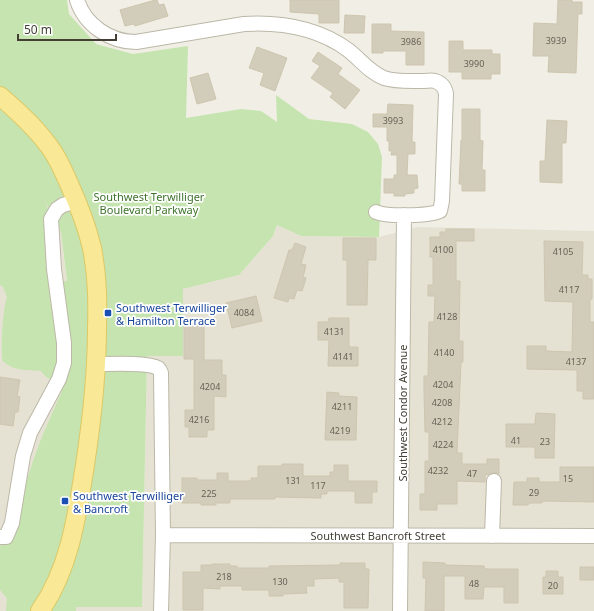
<svg xmlns="http://www.w3.org/2000/svg" width="594" height="611" font-family="'Noto Sans',sans-serif">
<style>
.residential{fill:#e5e2d3}
.green{fill:#c5e4af;fill-rule:evenodd}
.building{fill:#d2ccbb;stroke:#cdc5ae}
.lines{fill:none;stroke-linecap:round;stroke-linejoin:round}
.minor-casing{stroke:#bcb8a8;stroke-width:16}
.major-casing{stroke:#ddc867;stroke-width:20}
.minor{stroke:#fff;stroke-width:14}
.major{stroke:#f9e996;stroke-width:18}
.transit-dot{fill:#1a4fb4;stroke:#fff;stroke-width:1.5}
.labels{text-anchor:middle;dominant-baseline:central;stroke-width:3.5;stroke-linejoin:round;paint-order:stroke}
.number-label{font-size:9px;fill:#676256}
.park-label{font-size:11px;fill:#3d722b;stroke:#fff}
.transit-label{font-size:11px;fill:#164399;stroke:#fff;text-anchor:start}
.street-label{font-size:11px;fill:#433f35;stroke:#fff}
</style>
<rect width="100%" height="100%" fill="#f1efe5"/>
<path class="residential" d="M0,198L45,199L61,232L70,311V374L17,611H0Z
M277,225L301,236L379,237L417,227L594,231V611H76V607H142L147,356H182L183,289L239,275L273,236Z"/>
<path class="green" d="M0,0H67L69,14L96,44L133,54L188,46L186,118L241,109L261,111L277,122L276,95L309,119L352,124L368,132L378,144L382,157L379,237L301,236L277,225L273,236L239,275L183,289V356H147L142,607H76V611H6L7,598L0,590V547L16,521L22,496L32,464L41,439L62,391L53,380L46,377L41,371C29,370 12,371 3,361C0,354 3,307 7,297L3,287L0,285ZM44,199L61,232L67,281H63L59,274L52,219Z"/>
<path class="building" d="M155,0H157L159,5L164,4L168,16L135,26L134,24L125,26L120,10Z
M290,0H339V23H319V14L290,12Z
M558,0H572V2H582V14H578L576,73L548,72L549,56H533L534,23L557,24Z
M345,15L365,16L364,33H344Z
M372,24H391V31L424,32V65H406V51H383V53H372Z
M449,41H463V50H492V54H500V74H491V79H462V72H449Z
M257,47L287,58L275,91L260,85L264,73L249,68Z
M318,52L342,68L338,74L360,90L345,109L330,97L333,93L311,78L320,66L312,61Z
M208,73L216,99L197,104L190,78Z
M388,104L413,105L412,142H415V154H408L407,175H417L418,188L414,189V193L405,194V196H394V193H384V179H394V175H397V155H391L392,151H389V141H387V127H373V114H387Z
M462,109H480V140L483,141L482,170H485V191H462V184H459L461,140H462Z
M547,120L567,121L566,143H562V183L540,182V161H545Z
M446,229H474V241H456V281H460L459,341H463V362H461L457,453H462V464H487V459H499V474L494,473L485,475V482L457,481V504H437V510H420V494H425V461H429V432H425L424,393V376H428L429,322H434L435,296H428V285H433V257H430V237H440V232H446Z
M343,238H376V260H368L367,305H347V260H343Z
M544,241L583,242L582,275H588V279H592V299H590V322H594V399H583V391H577V370L527,369V346H546V351L572,352L573,302L545,301Z
M295,243L306,247L301,264L306,265L303,277L306,278L302,291L297,290L294,299L289,298L288,302L274,298L289,250H292Z
M256,296L262,321L232,328L226,303Z
M329,318H349V347H358V366H328L329,340H318V322H328Z
M184,323L204,324V360H222V375H226V397L214,396V430H207V437H189V427H185V410H194V359H184Z
M0,377L20,380L17,396L20,397L18,412H15L13,426L0,424Z
M327,392L339,393V396L357,397L356,440H325Z
M536,413L555,414L554,458H535V447H506V424H535Z
M282,464H303V476H330V472H334V465H348V481H377V492H372V503H355V491H327V494H321V498L275,497V499H230V503H216V505H201V503H182V478H197V480H217V473H228V481H251V478H258V466H282Z
M560,467H594V502L542,501V503H529L528,505H513L514,482H527V478H539V482H560Z
M423,562L445,563V565L484,566L485,569H518V603H504V587H484L483,599H465V576H444V611H425L426,578H423Z
M340,563H365V569H369L368,608H344V582H339V578L314,579V586H306L307,593L283,594V596H269V590H242V586H220V589L203,588V610H183V572H201V565H212V564H230V566H237V568H269V566L340,565Z
M580,567H594V580H580Z
M546,571H558V577H563V594H543V577H546Z"/>
<g class="lines">
<g class="minor-casing">
<path id="minor" d="M77,0C85,25 110,42 136,42L244,24C280,22 318,28 348,50C359,58 370,73 384,78C396,82 410,81 423,81C427,81 431,80 435,81C441,83 445,87 446,94L442,201L440,211C429,216 387,217 376,212
M97,364C109,364 148,362 158,368C160,370 160,370 161,373L163,535L161,611
M163,535L594,536
M492,536L494,481
M0,537H6L12,523L23,456L30,433L59,379L64,363V343L54,269L51,219L57,209L63,205L77,201
M400,611L404,215"/>
</g>
<g class="major-casing">
<path id="major" d="M0,96C16,110 32,124 45,141C56,154 63,170 70,186C79,206 87,227 92,248C97,274 98,301 97,327C97,373 92,419 85,465C77,515 70,568 40,611"/>
</g>
<use href="#minor" class="minor"/>
<use href="#major" class="major"/>
</g>
<g class="transit-dot">
<rect x="104" y="309" width="8" height="8" rx="2"/>
<rect x="61" y="497" width="8" height="8" rx="2"/>
</g>
<g class="labels">
<g class="number-label">
<text x="556" y="40">3939</text>
<text x="411" y="41">3986</text>
<text x="474" y="63">3990</text>
<text x="393" y="120">3993</text>
<text x="443" y="249">4100</text>
<text x="563" y="251">4105</text>
<text x="569" y="289">4117</text>
<text x="244" y="312">4084</text>
<text x="447" y="316">4128</text>
<text x="334" y="331">4131</text>
<text x="444" y="352">4140</text>
<text x="343" y="356">4141</text>
<text x="576" y="361">4137</text>
<text x="443" y="384">4204</text>
<text x="210" y="386">4204</text>
<text x="442" y="402">4208</text>
<text x="342" y="406">4211</text>
<text x="199" y="419">4216</text>
<text x="442" y="421">4212</text>
<text x="340" y="430">4219</text>
<text x="516" y="440">41</text>
<text x="545" y="441">23</text>
<text x="443" y="444">4224</text>
<text x="438" y="470">4232</text>
<text x="472" y="473">47</text>
<text x="568" y="478">15</text>
<text x="293" y="480">131</text>
<text x="318" y="485">117</text>
<text x="534" y="492">29</text>
<text x="209" y="493">225</text>
<text x="224" y="576">218</text>
<text x="280" y="581">130</text>
<text x="474" y="583">48</text>
<text x="553" y="585">20</text>
</g>
<g class="park-label">
<text x="149" y="196">Southwest Terwilliger<tspan x="149" dy="13">Boulevard Parkway</tspan></text>
</g>
<g class="transit-label">
<text x="116" y="307">Southwest Terwilliger<tspan x="116" dy="13">&amp; Hamilton Terrace</tspan></text>
<text x="73" y="495">Southwest Terwilliger<tspan x="73" dy="13">&amp; Bancroft</tspan></text>
</g>
<g class="street-label">
<text transform="translate(402 413) rotate(-90)">Southwest Condor Avenue</text>
<text x="378" y="535">Southwest Bancroft Street</text>
</g>
</g>
<path d="M18 34v6h98v-6" fill="none" stroke="#433f35" stroke-width="2"/>
<text x="24" y="34" font-size="12" fill="#433f35" stroke="#ffffff" stroke-width="3" paint-order="stroke">50 m</text>
</svg>
